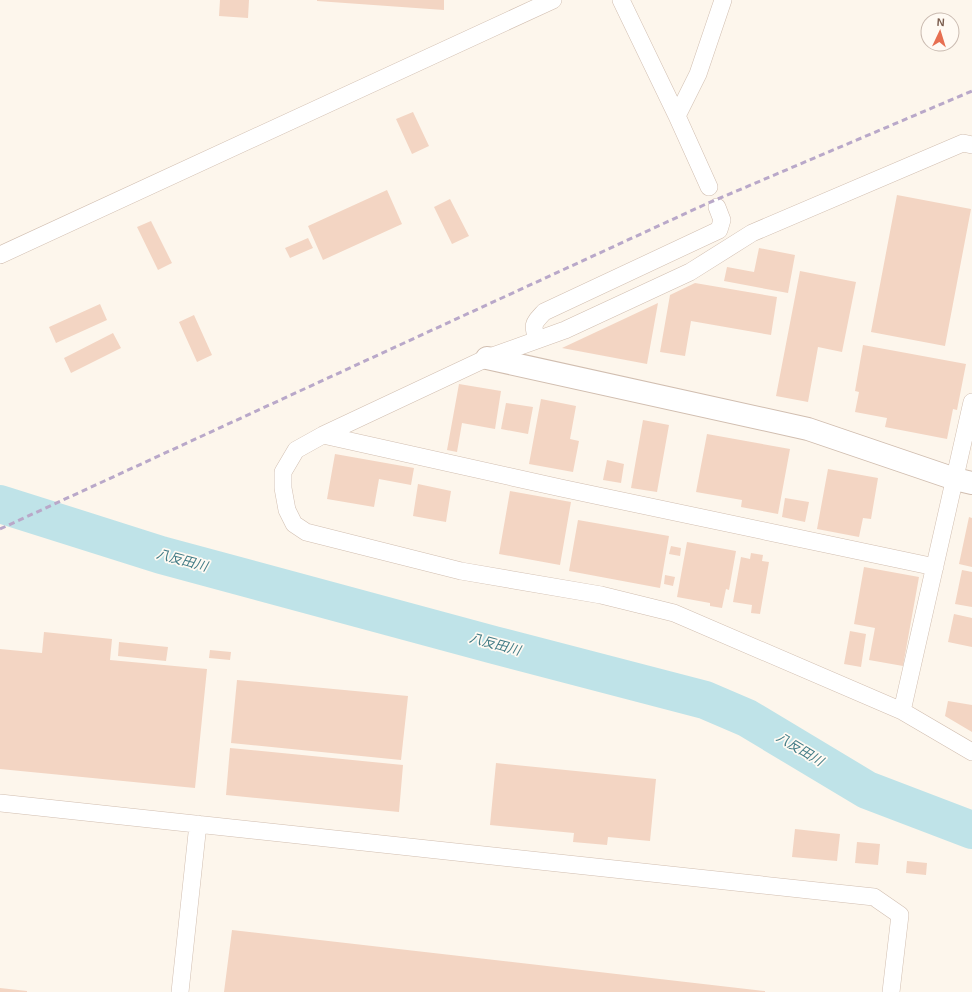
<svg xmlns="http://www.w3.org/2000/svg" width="972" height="992" font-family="Arial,'Noto Sans JP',sans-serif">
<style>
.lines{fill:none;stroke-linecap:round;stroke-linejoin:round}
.river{stroke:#bfe3e8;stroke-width:38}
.building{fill:#f3d5c3}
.minor-casing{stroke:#d1beb0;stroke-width:18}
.tertiary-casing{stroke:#d1beb0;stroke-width:24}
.minor{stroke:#fff;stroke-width:17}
.tertiary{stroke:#fff;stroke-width:22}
.rail{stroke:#b9a8c9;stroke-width:3;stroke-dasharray:6 4;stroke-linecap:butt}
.labels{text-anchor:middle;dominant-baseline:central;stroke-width:3.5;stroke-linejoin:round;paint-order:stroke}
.water-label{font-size:13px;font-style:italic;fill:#437c86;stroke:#fffaf3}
</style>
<rect width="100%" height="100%" fill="#fdf6ec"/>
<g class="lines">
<path class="river" d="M0,504L161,555L494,645L705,700L747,718L867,790L972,830"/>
</g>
<path class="building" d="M220,0H249L248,18L219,16Z
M317,0H444V10L317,1Z
M413,112L429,146L412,154L396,119Z
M387,190L402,224L323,260L308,226Z
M897,195L971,209L945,346L871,332Z
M450,199L469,236L452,244L434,207Z
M151,221L172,263L158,270L137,227Z
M308,238L313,248L290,258L285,248Z
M759,248L795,255L788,293L724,281L727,267L754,272Z
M800,271L856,282L842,352L818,347L808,402L776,396Z
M695,283L777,297L771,335L691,321L685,356L660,352L670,295Z
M658,303L647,364L562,348Z
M100,304L107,320L56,343L49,327Z
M194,315L212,355L197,362L179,322Z
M113,333L121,348L71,373L64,358Z
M863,345L966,364L957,410L953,409L947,439L885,427L887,418L855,412L859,392L855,391Z
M459,384L501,391L495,429L462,423L457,452L447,450Z
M541,399L576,406L570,439L579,441L573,472L529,464Z
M506,403L533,407L528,434L501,429Z
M643,420L669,425L657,492L631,488Z
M707,434L790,449L778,514L741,507L742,500L696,492Z
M335,454L414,468L411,485L379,479L374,507L327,499Z
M607,460L624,464L621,483L603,480Z
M828,469L878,478L871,519L863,518L859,537L817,529Z
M418,484L451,491L446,522L413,516Z
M510,491L571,502L560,565L499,554Z
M785,498L809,502L805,522L782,517Z
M969,517L972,518V567L959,564Z
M578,520L669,536L660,588L569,571Z
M687,542L736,551L729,590L726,589L722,608L710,606V603L677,597Z
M671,546L681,548L680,556L669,554Z
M751,553L763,555L762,561L769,562L760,614L751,613L752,605L733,602L741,557L750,559Z
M864,567L919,577L903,666L869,660L875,628L854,624Z
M962,570L972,572V607L955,604Z
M665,575L675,577L673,586L664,584Z
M954,614L972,618V647L948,642Z
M850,631L866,634L861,667L844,664Z
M44,632L112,639L110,660L207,669L195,788L0,769V649L42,653Z
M119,642L168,647L166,661L118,656Z
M210,650L231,652L230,660L209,658Z
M237,680L408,696L401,760L231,743Z
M948,701L972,705V732L945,716Z
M230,748L403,765L399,812L226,795Z
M496,763L656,779L650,841L608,837L607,845L573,842L574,833L490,825Z
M795,829L840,834L837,861L792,857Z
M857,842L880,844L878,865L855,863Z
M907,861L927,863L926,875L906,873Z
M232,930L765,991V992H224Z
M0,988L27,991V992H0Z"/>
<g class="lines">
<g class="minor-casing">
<path id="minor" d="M621,0L677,116L698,74L723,0
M677,116L709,187
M972,145L963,143L752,233L690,272L565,330L487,358L323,435L296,450L283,472V488L287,510L294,524L306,532L461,571L601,595L674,613L902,711L972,752
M0,255L553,0
M537,340C532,324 533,324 544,312L719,230L722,220L717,207
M323,435L561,488L935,567
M902,711L972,402
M0,803L874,897L900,915L891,992
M180,992L198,824"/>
</g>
<g class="tertiary-casing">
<path id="tertiary" d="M487,358L808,429L955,479L972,483"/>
</g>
<use href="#minor" class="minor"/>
<use href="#tertiary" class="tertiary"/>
<path class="rail" d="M0,529L706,204L972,91"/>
</g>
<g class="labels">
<g class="water-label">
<text transform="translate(182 560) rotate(15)">八反田川</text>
<text transform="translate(495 644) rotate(15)">八反田川</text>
<text transform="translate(800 749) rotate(31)">八反田川</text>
</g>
</g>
<g transform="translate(940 32) rotate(4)"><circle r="19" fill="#fffaf3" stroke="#cabbb1"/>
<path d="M0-3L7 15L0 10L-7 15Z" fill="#e76f51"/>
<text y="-6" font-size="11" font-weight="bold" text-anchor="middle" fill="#7a5c4d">N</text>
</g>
</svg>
